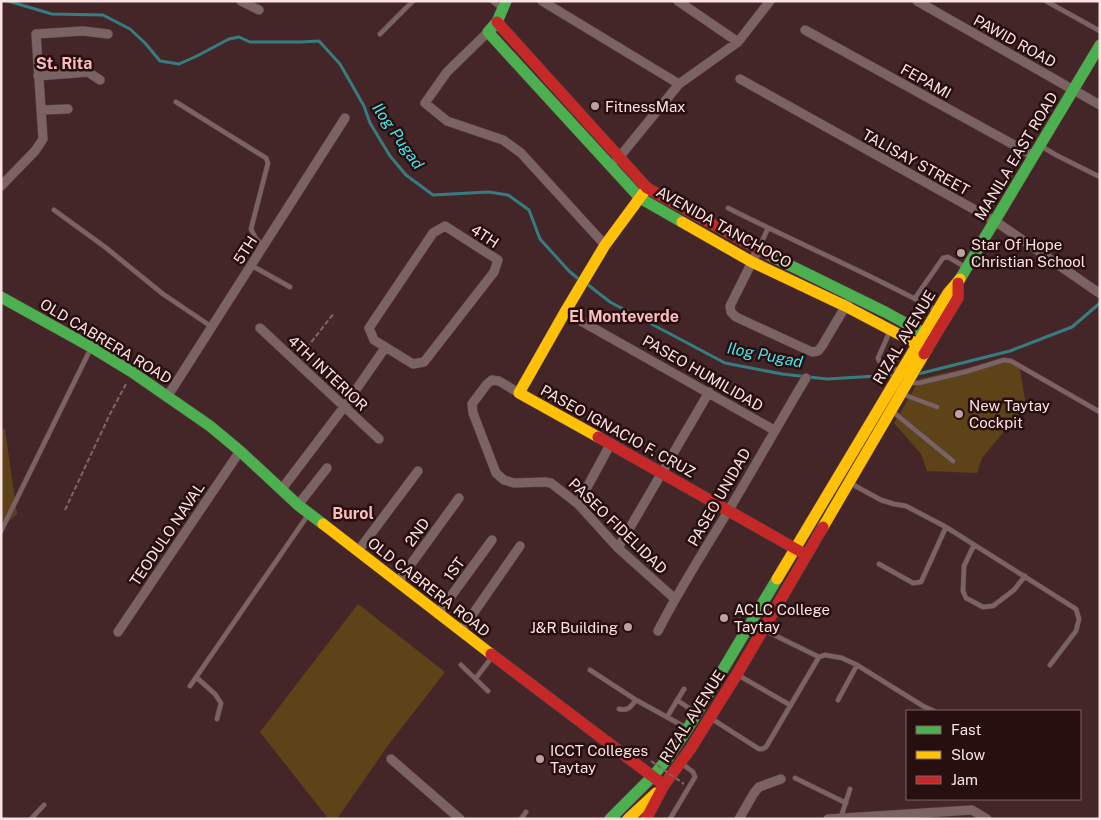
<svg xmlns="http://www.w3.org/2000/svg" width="1101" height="820" font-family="'Public Sans',sans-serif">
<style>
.green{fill:#5e4318}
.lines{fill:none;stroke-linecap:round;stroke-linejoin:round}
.stream{stroke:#367d82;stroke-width:3}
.lane-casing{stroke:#5b4244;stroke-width:5.5}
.street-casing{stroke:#5b4244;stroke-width:10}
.fast-casing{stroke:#5b4244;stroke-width:12}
.slow-casing{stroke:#5b4244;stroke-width:12}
.jam-casing{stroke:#5b4244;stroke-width:12}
.path{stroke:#7e6769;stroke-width:2;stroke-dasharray:5 2.5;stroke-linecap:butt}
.lane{stroke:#7b6263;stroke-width:4.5}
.street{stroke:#7b6263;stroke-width:9}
.fast{stroke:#4caf50;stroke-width:11}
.slow{stroke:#ffc107;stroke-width:11}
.jam{stroke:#c62828;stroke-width:11}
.path-bridge{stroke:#7e6769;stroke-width:2;stroke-dasharray:5 2.5;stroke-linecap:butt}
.poi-dot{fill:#bba1a1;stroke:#280f0f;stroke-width:2}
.labels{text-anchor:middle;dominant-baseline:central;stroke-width:5;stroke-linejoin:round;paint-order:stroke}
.street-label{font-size:15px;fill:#fae3e2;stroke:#280f0f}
.poi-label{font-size:15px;fill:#fae3e2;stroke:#280f0f;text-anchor:start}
.neighbourhood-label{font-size:16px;font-weight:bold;fill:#f8bdbc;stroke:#280f0f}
.water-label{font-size:16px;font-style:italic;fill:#46e5ed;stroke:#280f0f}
</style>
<rect width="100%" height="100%" fill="#452628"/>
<path class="green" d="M1010,358L1020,370L1026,405L982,458L977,473L927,471L921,454L894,423L920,379Z
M1,428L5,430L17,514L1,528Z
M358,604L445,672L389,744L337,819H330L327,817L260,732Z"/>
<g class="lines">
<path class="stream" d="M8,1L52,14L103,15L130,29L145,43L160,61L179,64L197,56L229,39L239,37L250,42H301L319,41L340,64L364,106L370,123L390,156L406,175L433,195L489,192L508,195L529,210L540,239L569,271L581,281
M587,284L610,302L725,363L782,374L827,379L893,375
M916,374L922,373L1010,351L1072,327L1100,303"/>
<g class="lane-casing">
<path id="lane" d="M492,1L501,8
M1046,1L1100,31
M380,34L413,1
M176,102L266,158L268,163L251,229L256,239L264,246
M1041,146L1056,155L1100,177
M728,208C797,243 868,273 936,310
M54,210L105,247L163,294L212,327
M759,248L768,228
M251,266L256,268L290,287
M915,298L943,258L948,257L965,267
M890,331L878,358C881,368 891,368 900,370
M910,383H919L965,372L1004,360L1011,361L1100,412
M902,394L937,407
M892,411L953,461
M850,483L881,500L894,504L906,506L946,527L1076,609L1079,619L1076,631L1050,665
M1,531L91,348
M974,545L964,566L963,591L966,598L983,607L993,606L1014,590L1025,576
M879,564L913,583L921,582L946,527
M764,630L819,657L825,655L842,658L857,665L923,706L934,711
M461,665L488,691
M590,670L636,700L685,727
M738,675L790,705
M196,677L215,694L221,703L217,719
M476,678L492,657
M190,686L308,515
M677,700L696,713
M838,700L857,665
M619,709C629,711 630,707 636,700
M667,717L684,689
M712,719L759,749H762L766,747L819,657
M795,778L846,803
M841,817L850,789
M31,819L44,805
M521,819L526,812
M670,819L695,777L693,772L681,763"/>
</g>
<g class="street-casing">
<path id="street" d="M241,1L259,10
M542,1L679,84
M678,1L738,42
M917,1L1100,105
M805,30L1034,156
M488,32L447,72L425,103L447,121L503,140L521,153L605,245
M38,76L88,72L100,80
M740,79L995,221L1099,293
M41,110L68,109
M617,160L679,84L738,42L770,1
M1,186L35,151L43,139L36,34L83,31L108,34
M445,226L498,260L494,272L424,362L413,364L374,340L369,328L433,233Z
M758,250L730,306L731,312L736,317L812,352L818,351L822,346L848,302
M565,312L774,430
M260,328L379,439
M519,393L499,381L492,380L487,384L472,404L473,413L496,473L504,480L514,483L545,482L551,483L578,504L618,548L675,599
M167,397L345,118
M281,490L344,407L385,348
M578,504L611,443
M298,505L327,468
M618,548L709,392
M358,551L418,471
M398,582L459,498
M438,614L492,540
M461,631L520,546
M658,631C679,590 703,552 727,513C754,468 779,423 806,378
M118,632L240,451
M391,759L460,819
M739,819L754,793L759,787L781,779
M828,819L972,810L987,819"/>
</g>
<g class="fast-casing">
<path id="fast" d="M506,1L497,22L488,32L640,198L682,222
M769,255L885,312L933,338
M960,279L1100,45
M1,297L91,347L132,372L210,426L240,451L298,505L323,524
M610,819L653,776L668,758L688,728L777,579"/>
</g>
<g class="slow-casing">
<path id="slow" d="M682,222L752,262L845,306L927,349
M598,437L519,393L565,312L605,245L647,188
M323,524L491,654
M823,527L924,354
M777,579L948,293L960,279
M628,819L656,793"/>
</g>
<g class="jam-casing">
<path id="jam" d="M497,22L647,188L769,255
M924,354L958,298V283
M598,437L803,553
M491,654L660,782
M646,819L664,785L691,748L737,674L823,527"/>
</g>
<path class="path" d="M302,354L334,313
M65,510L110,414L127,382"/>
<use href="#lane" class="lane"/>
<use href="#street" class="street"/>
<use href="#fast" class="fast"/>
<use href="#slow" class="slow"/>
<use href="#jam" class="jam"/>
<path class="path-bridge" d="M651,761L684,784"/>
</g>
<g class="poi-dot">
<circle cx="595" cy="106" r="5"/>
<circle cx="961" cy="253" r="5"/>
<circle cx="959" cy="414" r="5"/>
<circle cx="724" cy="618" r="5"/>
<circle cx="628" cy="627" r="5"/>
<circle cx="540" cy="759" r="5"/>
</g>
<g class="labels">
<g class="street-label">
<text transform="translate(1015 41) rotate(29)">PAWID ROAD</text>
<text transform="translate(926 81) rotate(29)">FEPAMI</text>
<text transform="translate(1016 156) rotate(-59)">MANILA EAST ROAD</text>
<text transform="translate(916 162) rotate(29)">TALISAY STREET</text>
<text transform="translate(724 227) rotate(29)">AVENIDA TANCHOCO</text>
<text transform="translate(485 236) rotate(33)">4TH</text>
<text transform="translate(245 250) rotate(-57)">5TH</text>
<text transform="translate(904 337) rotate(-59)">RIZAL AVENUE</text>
<text transform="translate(106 341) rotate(31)">OLD CABRERA ROAD</text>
<text transform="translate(328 373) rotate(43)">4TH INTERIOR</text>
<text transform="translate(703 373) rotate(30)">PASEO HUMILIDAD</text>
<text transform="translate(618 431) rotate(29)">PASEO IGNACIO F. CRUZ</text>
<text transform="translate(719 497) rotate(-60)">PASEO UNIDAD</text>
<text transform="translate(618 526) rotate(44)">PASEO FIDELIDAD</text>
<text transform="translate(417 532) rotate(-54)">2ND</text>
<text transform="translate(167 534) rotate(-56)">TEODULO NAVAL</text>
<text transform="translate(454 569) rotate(-54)">1ST</text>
<text transform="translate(429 587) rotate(38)">OLD CABRERA ROAD</text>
<text transform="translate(692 716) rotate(-57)">RIZAL AVENUE</text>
</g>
<g class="poi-label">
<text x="605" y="106">FitnessMax</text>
<text x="971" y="244">Star Of Hope<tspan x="971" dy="17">Christian School</tspan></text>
<text x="969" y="405">New Taytay<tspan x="969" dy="17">Cockpit</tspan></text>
<text x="734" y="609">ACLC College<tspan x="734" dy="17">Taytay</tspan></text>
<text x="618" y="627" text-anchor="end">J&amp;R Building</text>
<text x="550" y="750">ICCT Colleges<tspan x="550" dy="17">Taytay</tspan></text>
</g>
<g class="neighbourhood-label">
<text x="64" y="63">St. Rita</text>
<text x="624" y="316">El Monteverde</text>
<text x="353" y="513">Burol</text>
</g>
<g class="water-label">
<text transform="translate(398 136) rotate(55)">Ilog Pugad</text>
<text transform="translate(765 355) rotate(11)">Ilog Pugad</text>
</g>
</g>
<rect width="1101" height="820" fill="none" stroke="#fae3e2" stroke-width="5"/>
<rect x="906" y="710" width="175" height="90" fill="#280f0f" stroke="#7c6463"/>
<rect x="916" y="726" width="25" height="8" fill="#4caf50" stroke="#7c6463"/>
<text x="951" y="735" font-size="15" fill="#fae3e2">Fast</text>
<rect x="916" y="751" width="25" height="8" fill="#ffc107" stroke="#7c6463"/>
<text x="951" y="760" font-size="15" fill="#fae3e2">Slow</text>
<rect x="916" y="776" width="25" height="8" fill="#c62828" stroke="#7c6463"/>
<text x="951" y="785" font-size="15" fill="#fae3e2">Jam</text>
</svg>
